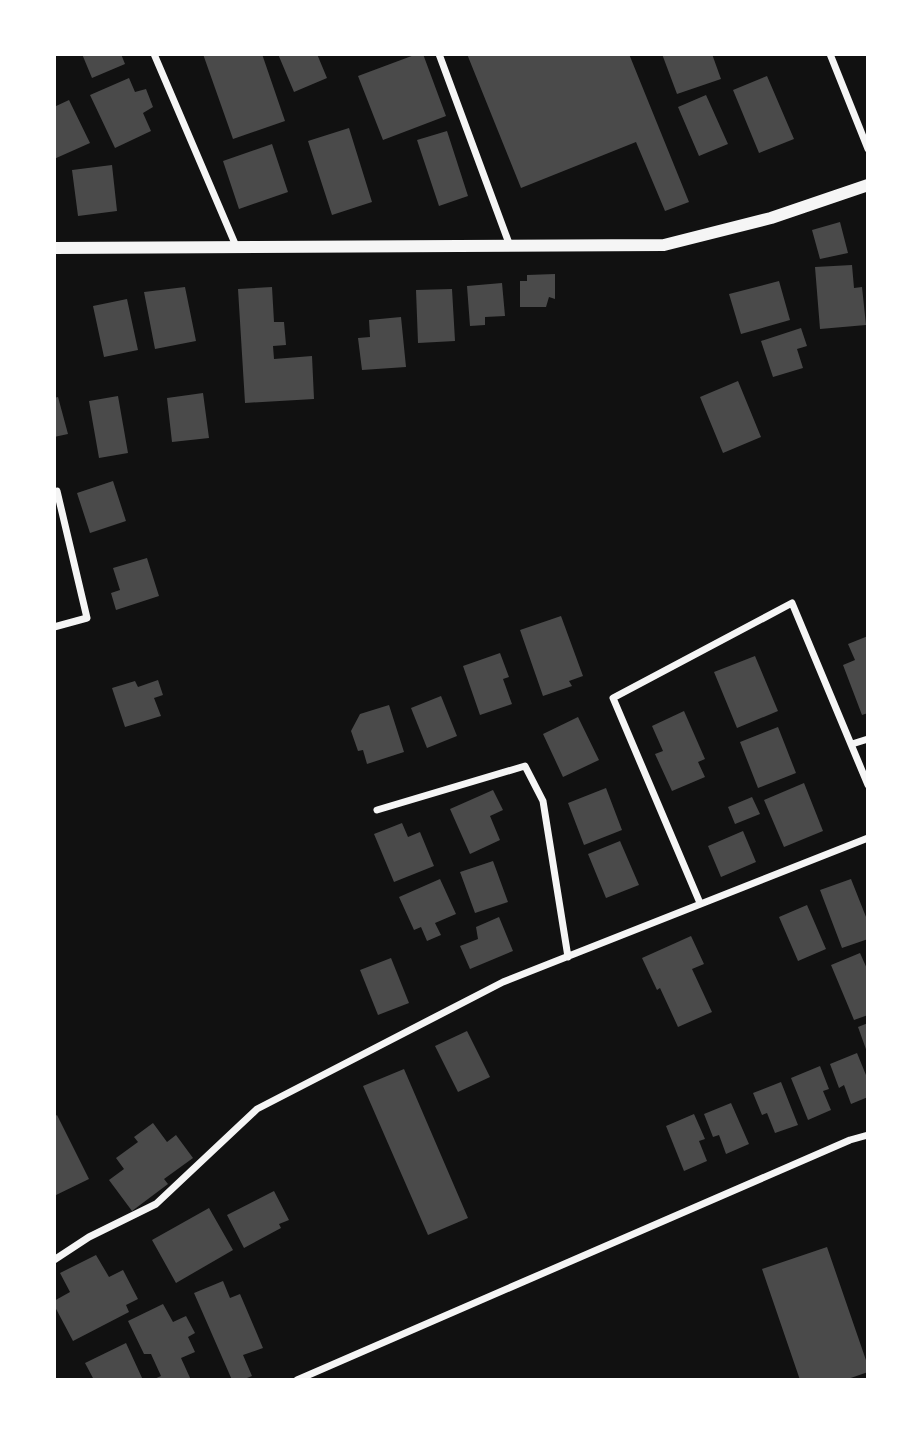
<svg xmlns="http://www.w3.org/2000/svg" width="922" height="1434" font-family="Roboto,sans-serif">
<style>
.building{fill:#4a4a4a}
.lines{fill:none;stroke-linecap:round;stroke-linejoin:round}
.minor{stroke:#f5f5f5;stroke-width:7}
.tertiary{stroke:#f5f5f5;stroke-width:12}
</style>
<rect width="100%" height="100%" fill="#111"/>
<path class="building" d="M82,54H121L125,64L92,78Z
M203,54H262L285,121L233,139Z
M278,54H317L327,78L294,92Z
M417,54H423L446,116L383,140L358,76Z
M467,54H629L689,202L665,211L636,142L521,188Z
M662,54H712L721,79L677,94Z
M767,76L794,139L759,153L733,90Z
M129,78L135,92L146,89L153,107L143,113L151,131L115,148L90,95Z
M706,95L728,144L699,156L678,107Z
M69,100L90,143L54,159V107Z
M349,128L372,202L332,215L308,141Z
M447,131L468,196L439,206L417,140Z
M272,144L288,192L239,209L223,161Z
M112,165L117,211L78,216L72,170Z
M840,222L848,253L820,259L812,230Z
M852,265L854,288L862,287L866,325L820,329L815,267Z
M555,274V299L549,297L546,307H520V281H527V275Z
M779,281L790,320L741,334L729,294Z
M502,283L505,316L485,317V325L470,326L467,286Z
M185,287L196,341L155,349L144,292Z
M272,287L274,322H284L286,345L273,346L274,359L312,356L314,399L245,403L238,289Z
M452,289L455,341L418,343L416,290Z
M127,299L138,350L104,357L93,306Z
M401,317L406,367L362,370L358,338L370,337L369,320Z
M801,328L807,346L797,349L803,368L773,377L761,341Z
M738,381L761,437L723,453L700,397Z
M203,393L209,438L172,442L167,398Z
M118,396L128,453L99,458L89,401Z
M58,397L68,434L54,437V398Z
M113,481L126,521L90,533L77,493Z
M147,558L159,596L116,610L111,593L120,590L113,568Z
M561,616L583,676L569,681L572,686L543,696L520,630Z
M868,636V713L862,715L843,665L855,660L848,644Z
M500,653L509,677L503,679L512,704L480,715L463,666Z
M755,656L778,711L737,728L714,672Z
M158,680L163,695L154,698L161,716L125,727L112,688L135,681L138,687Z
M441,696L457,736L427,748L411,708Z
M389,705L404,752L367,764L363,750L358,751L351,731L360,714Z
M684,711L705,759L698,762L705,777L672,791L655,754L663,751L652,726Z
M578,717L599,760L563,777L543,734Z
M778,727L796,773L758,788L740,742Z
M804,783L823,831L784,847L764,800Z
M606,788L622,830L584,845L568,803Z
M493,790L503,810L490,816L500,840L470,854L450,809Z
M752,797L760,814L735,824L728,807Z
M402,823L408,837L420,832L434,866L394,882L374,834Z
M743,831L756,862L721,877L708,846Z
M620,841L639,885L606,898L588,854Z
M493,861L508,902L475,913L460,872Z
M440,879L456,914L435,923L441,935L427,941L421,927L414,930L399,897Z
M851,879L868,922V939L842,948L820,890Z
M807,905L826,949L798,961L779,917Z
M499,917L513,951L470,969L460,946L478,939L476,927Z
M691,936L704,964L692,969L712,1012L678,1027L660,988L657,990L642,958Z
M860,953L868,971V1015L854,1020L831,965Z
M391,958L409,1003L378,1015L360,970Z
M868,1023V1052H867L858,1027Z
M467,1031L490,1077L458,1092L435,1046Z
M857,1053L868,1080V1097L851,1104L844,1085L839,1088L830,1064Z
M820,1066L829,1089L823,1091L831,1110L808,1120L791,1078Z
M404,1069L468,1218L428,1235L363,1086Z
M781,1082L798,1125L775,1133L767,1113L762,1115L753,1093Z
M731,1103L749,1144L726,1154L719,1135L713,1137L704,1114Z
M694,1114L705,1139L699,1141L707,1161L684,1171L666,1126Z
M57,1115L89,1179L54,1196V1117Z
M153,1123L167,1142L176,1135L193,1158L164,1179L168,1184L132,1211L109,1180L124,1169L116,1158L138,1142L134,1137Z
M274,1191L289,1220L279,1224L281,1228L244,1248L227,1215Z
M209,1208L233,1250L176,1283L152,1240Z
M827,1247L868,1366V1372L845,1380H800L762,1269Z
M96,1255L109,1277L123,1270L138,1299L126,1305L129,1312L73,1341L54,1305V1301L70,1292L60,1273Z
M223,1281L230,1298L240,1294L263,1348L243,1355L252,1376L242,1380H232L194,1293Z
M163,1304L173,1322L186,1316L195,1333L188,1337L195,1352L181,1358L191,1380H152L161,1376L151,1354H144L128,1321Z
M126,1343L143,1380H94L85,1363Z"/>
<g class="lines">
<path class="minor" d="M154,54L236,246
M439,54L510,246
M830,54L868,149
M54,492L57,491L87,618L54,627
M852,744L868,739
M377,810L525,766L543,801L568,957
M700,903L613,698L792,603L868,785
M54,1260L89,1237L156,1204L257,1109L503,982L868,838
M297,1380L850,1140L868,1135"/>
<path class="tertiary" d="M54,248L664,245L771,218L868,185"/>
</g>
<rect width="922" height="1434" fill="none" stroke="#ffffff" stroke-width="112"/>
</svg>
